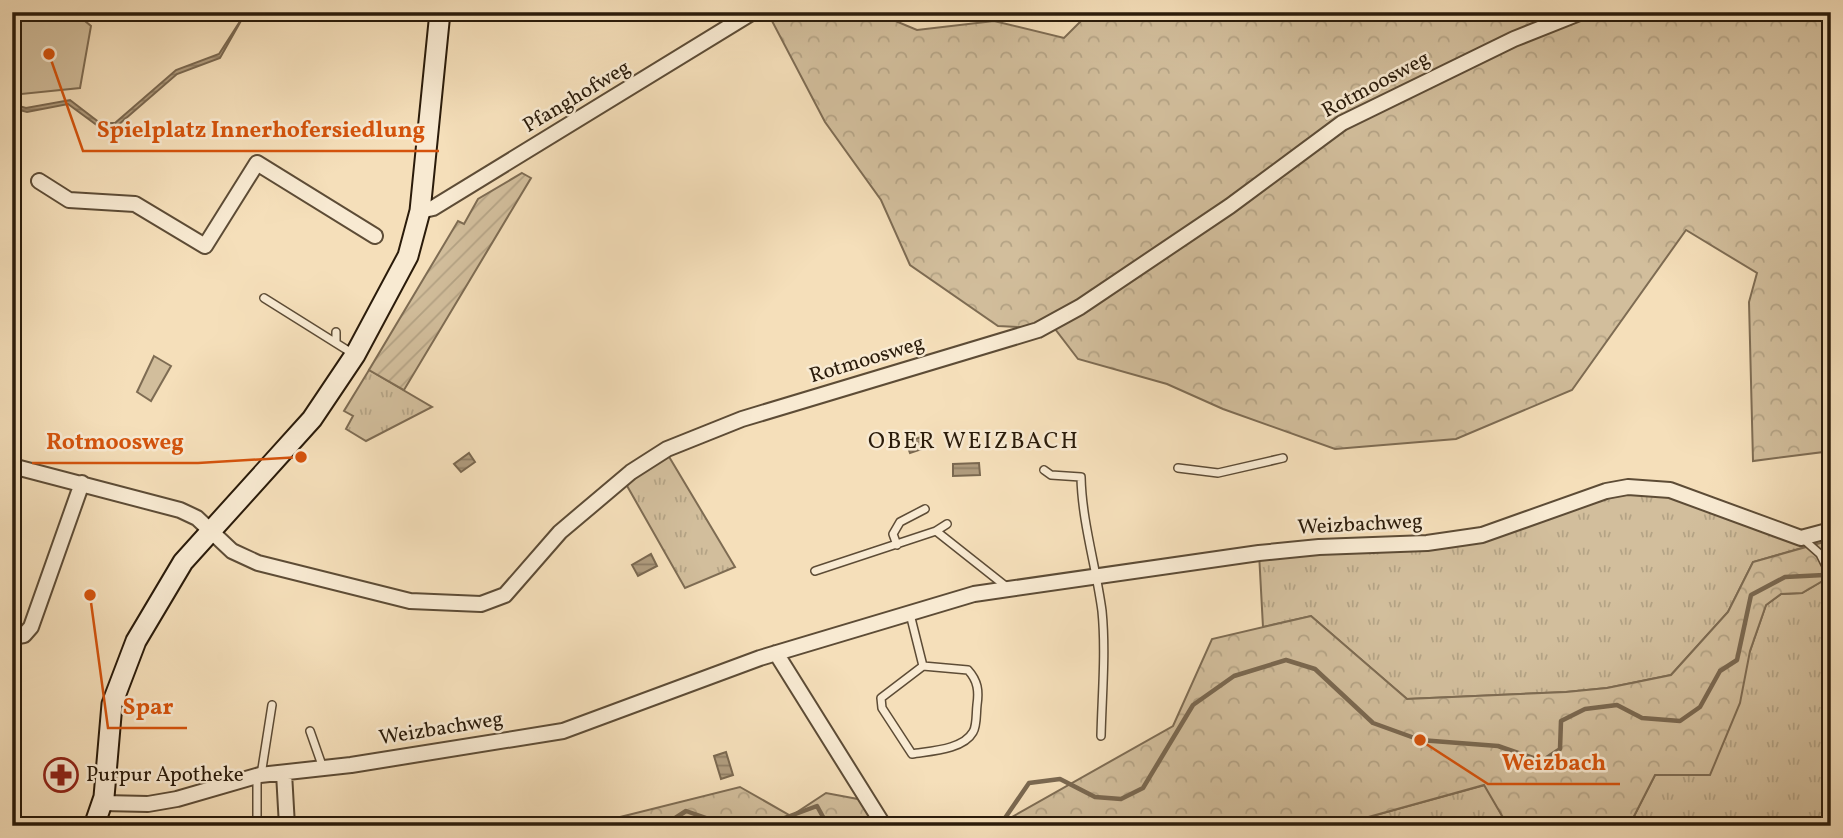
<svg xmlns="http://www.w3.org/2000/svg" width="1843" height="838" font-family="Vollkorn,serif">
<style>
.grass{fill:url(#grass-tufts);stroke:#7e6c53;stroke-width:2}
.forest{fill:url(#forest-crowns);stroke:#7e6c53;stroke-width:2}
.park{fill:#d2be9c;stroke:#7e6c53;stroke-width:2}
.garden{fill:url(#garden-furrows);stroke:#7e6c53;stroke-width:2}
.water{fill:url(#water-rules);stroke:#7a6850;stroke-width:2}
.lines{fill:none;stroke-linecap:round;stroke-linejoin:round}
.stream{stroke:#7a6850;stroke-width:4.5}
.service-casing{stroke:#5d4c36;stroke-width:10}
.minor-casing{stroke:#5d4c36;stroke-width:18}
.secondary-casing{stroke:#2a1b0a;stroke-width:23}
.service{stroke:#f8ead2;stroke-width:7}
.minor{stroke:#f8ead2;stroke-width:14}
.secondary{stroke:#f8ead2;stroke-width:19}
.labels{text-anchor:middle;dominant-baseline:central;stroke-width:5;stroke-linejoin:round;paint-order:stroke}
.street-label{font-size:21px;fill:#2a1b0a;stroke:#f8ead2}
.poi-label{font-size:21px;fill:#2a1b0a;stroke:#f8ead2;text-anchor:start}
.neighbourhood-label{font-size:23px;letter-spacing:2px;fill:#2a1b0a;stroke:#f8ead2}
.leader{fill:none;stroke:#d5530c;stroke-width:2.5}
.callout-dot{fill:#d5530c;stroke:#f8ead2;stroke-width:2.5}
.callout-label{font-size:23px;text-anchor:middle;font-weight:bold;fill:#d5530c;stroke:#f8ead2;stroke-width:5;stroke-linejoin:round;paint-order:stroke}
</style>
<defs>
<pattern id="grass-tufts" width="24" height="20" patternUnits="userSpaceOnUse" patternTransform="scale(1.75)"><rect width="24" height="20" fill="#d2be9c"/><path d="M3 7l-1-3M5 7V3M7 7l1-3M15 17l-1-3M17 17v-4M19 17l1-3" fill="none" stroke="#b4a385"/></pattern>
<pattern id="forest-crowns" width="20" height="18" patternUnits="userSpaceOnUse" patternTransform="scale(1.75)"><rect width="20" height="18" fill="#d2be9c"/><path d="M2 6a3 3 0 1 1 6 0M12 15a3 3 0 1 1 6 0" fill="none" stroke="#b4a385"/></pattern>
<pattern id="garden-furrows" width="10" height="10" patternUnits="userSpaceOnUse" patternTransform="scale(1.75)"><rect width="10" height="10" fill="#d2be9c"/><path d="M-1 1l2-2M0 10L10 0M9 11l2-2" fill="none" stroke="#b4a385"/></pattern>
<pattern id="water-rules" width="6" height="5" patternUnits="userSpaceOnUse" patternTransform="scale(1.75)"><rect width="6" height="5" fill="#b09c7e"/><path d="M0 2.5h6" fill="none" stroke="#8f7e65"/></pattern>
</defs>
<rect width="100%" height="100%" fill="#f5dfba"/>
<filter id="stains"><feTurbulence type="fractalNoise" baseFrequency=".00286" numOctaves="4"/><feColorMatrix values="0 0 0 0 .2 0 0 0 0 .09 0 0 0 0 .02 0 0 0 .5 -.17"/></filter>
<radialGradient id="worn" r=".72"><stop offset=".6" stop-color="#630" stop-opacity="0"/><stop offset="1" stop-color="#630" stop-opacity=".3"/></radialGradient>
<path class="grass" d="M369,370L432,407L366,441L346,429L353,416L344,411Z
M668,455L735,567L685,588L626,484Z
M1644,487L1816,544L1753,562L1728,612L1671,675L1607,688L1566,692L1407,699L1311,616L1263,627L1259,553L1482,535L1570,502Z
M1831,576V826H1629L1655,775L1750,651L1766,605L1781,594L1802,593Z
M1485,785L1508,826H1336Z"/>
<path class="forest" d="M808,12H874L917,30L994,21L1064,38L1090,12H1831V451L1753,461L1749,302L1757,273L1686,230L1572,390L1456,439L1335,449L1223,409L1167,384L1078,359L1055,329L998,326L910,265L881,200L825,122L772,21Z
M1831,540V576L1802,593L1781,594L1766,605L1750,651L1740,703L1710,775H1655L1629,826H1508L1484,785L1336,826H996L1173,726L1212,639L1311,616L1407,699L1566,692L1607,688L1671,675L1728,612L1753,562Z
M740,787L791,816L826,793L863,800L894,826H584Z"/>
<path class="park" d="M12,12H74L91,26L80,88L12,95Z
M154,356L171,366L151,401L137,392Z"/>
<path class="garden" d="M522,173L531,178L404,390L369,370L458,221L464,224L478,199Z"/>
<path class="water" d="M246,12H251L242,19L220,58L177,74L117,126H98L68,104L27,112L12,108V104L26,108L70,100L100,123H115L176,70L219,54Z
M927,435L931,446L910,453L906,442Z
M469,453L475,462L461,472L454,464Z
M979,463L980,475L953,476V464Z
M651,554L657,566L638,576L632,565Z
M726,752L733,775L721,779L714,756Z"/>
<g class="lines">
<path class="stream" d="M71,826H76
M663,826L686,811L729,826
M763,826L817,806L828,826
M973,826L1005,818L1029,783L1060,779L1095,797L1121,799L1143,788L1193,705L1234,676L1286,660L1315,669L1373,723L1420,740L1498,746L1542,761L1560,749L1561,721L1585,709L1617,705L1642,718L1680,721L1700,707L1720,671L1737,660L1751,595L1785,577L1824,575"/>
<g class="service-casing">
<path id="service" d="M264,298L355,355
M336,343V332
M1178,468L1218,473L1283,458
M1044,470L1051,475L1081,477C1082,522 1096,566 1102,611C1106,652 1102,694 1101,736
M936,531L947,524
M1802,538L1820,554L1831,576
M897,545L893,534L900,522L925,509
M815,571L936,531L1008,588
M910,614L923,666L881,698L882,708L912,754C929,751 963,750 973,732C977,726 976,713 977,705C979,691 978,681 968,670L923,666
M310,731L323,768
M261,775L272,705
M257,821V776"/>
</g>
<g class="minor-casing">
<path id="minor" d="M39,181L69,200L135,204L205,246L257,163L375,236
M420,211L433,208L753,12
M12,466L180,510L197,518L232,551L258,563L410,601L481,604L505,595L560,532L631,472L667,449L742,419L1038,330L1080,307L1230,206L1342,123L1514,39L1582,12
M12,637L24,635L31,627L82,483
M776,653L884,826
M284,773L287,826
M103,803L148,804L177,799L260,775L351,765L563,731L760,658L974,594L1259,553L1319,547L1427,543L1482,535L1606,491L1628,487L1670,490L1801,538L1831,530"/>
</g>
<g class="secondary-casing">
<path id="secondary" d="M94,826L104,797L112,704L136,641L183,562L312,419L355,355L408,256L420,211L440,12"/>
</g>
<use href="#service" class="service"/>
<use href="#minor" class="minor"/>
<use href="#secondary" class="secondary"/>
</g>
<defs>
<g id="pharmacy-ring" transform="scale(1.75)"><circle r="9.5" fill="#f8ead2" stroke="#8f2418" stroke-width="1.5"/><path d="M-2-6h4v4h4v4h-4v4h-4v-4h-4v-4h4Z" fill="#8f2418"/></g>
</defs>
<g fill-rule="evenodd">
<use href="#pharmacy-ring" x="61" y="775"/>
</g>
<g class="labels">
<g class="street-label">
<text transform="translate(1376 85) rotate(-28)">Rotmoosweg</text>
<text transform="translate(577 97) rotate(-31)">Pfanghofweg</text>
<text transform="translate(867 360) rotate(-17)">Rotmoosweg</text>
<text transform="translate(1360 525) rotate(-3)">Weizbachweg</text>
<text transform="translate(441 729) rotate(-9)">Weizbachweg</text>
</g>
<g class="poi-label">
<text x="86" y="775">Purpur Apotheke</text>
</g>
<g class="neighbourhood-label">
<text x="974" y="442">OBER WEIZBACH</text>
</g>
</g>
<path class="leader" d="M49 54L83 151H439M301 457L198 463H32M90 595L108 728H187M1420 740L1488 784H1620"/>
<g class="callout-dot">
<circle cx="49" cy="54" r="7"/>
<circle cx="301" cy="457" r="7"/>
<circle cx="90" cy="595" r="7"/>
<circle cx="1420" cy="740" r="7"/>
</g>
<g class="callout-label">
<text x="261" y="137">Spielplatz Innerhofersiedlung</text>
<text x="115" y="449">Rotmoosweg</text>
<text x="148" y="714">Spar</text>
<text x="1554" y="770">Weizbach</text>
</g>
<rect width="1843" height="838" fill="none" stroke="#f5dfba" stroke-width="42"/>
<rect x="14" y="14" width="1815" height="810" fill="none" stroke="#2a1b0a" stroke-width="3.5"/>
<rect x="21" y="21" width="1801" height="796" fill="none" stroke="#2a1b0a" stroke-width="2"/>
<rect width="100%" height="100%" filter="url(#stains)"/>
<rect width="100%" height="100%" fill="url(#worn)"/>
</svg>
